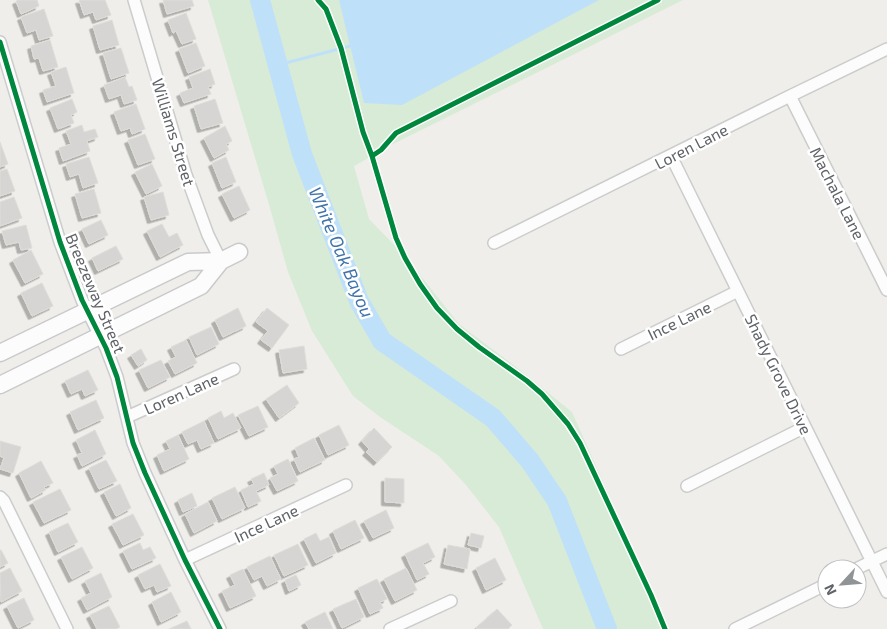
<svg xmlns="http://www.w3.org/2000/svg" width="887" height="629" font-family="'Exo 2',sans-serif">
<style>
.green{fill:#d8ebd6}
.water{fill:#bfe0f9}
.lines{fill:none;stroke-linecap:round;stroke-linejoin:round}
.stream{stroke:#bfe0f9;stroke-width:3}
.river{stroke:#bfe0f9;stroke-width:20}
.building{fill:#d6d5d3;stroke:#deddd9;filter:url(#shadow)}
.street-casing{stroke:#cbcccc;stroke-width:14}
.secondary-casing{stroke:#cacacb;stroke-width:19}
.street{stroke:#fdfcfc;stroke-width:11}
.secondary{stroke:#fdfcfc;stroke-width:16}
.cycleway-casing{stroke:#fff;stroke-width:8}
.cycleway{stroke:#00873e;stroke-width:5}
.labels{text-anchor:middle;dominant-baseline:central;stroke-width:5;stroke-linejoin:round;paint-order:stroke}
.street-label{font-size:16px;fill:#5f6368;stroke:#fff}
.water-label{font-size:18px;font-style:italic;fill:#4174aa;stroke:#fff}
</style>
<defs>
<filter id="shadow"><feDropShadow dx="-3.5" dy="3.5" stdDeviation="0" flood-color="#0004"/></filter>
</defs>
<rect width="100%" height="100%" fill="#efeeea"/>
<path class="green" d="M208,0H683L381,150L372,156L354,166L369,219L404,255L459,324L516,367L572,412L668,629H543L499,527L466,485L439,456L380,417L353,396L312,331L288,272L270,208Z"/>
<path class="water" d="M339,0H599L402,105L364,103Z"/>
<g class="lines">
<path class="stream" d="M278,65L354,45"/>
<path class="river" d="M260,0L302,154L359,301L382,341L493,418L530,461L557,501L607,629"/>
</g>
<path class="building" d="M18,0H37L39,6L21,14L16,1Z
M79,0H105L111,15L96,20L93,12L84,15Z
M163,0H192L194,6L167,14Z
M44,9L53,36L39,40L36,30L27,33L21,17Z
M186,13L196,39L182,44L176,31L173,33L168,20Z
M112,20L119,45L100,50L93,26Z
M50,40L58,67L43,71L39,58L34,59L31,46Z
M196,43L205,66L188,73L179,49Z
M121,48L129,73L111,79L103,53Z
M66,67L74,93L47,102L43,90L56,86L51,72Z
M210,69L215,84L208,87L211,94L184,103L180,93L193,88L189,77Z
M125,77L129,87L132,86L137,100L124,104L121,95L109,99L104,85Z
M72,99L77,112L71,115L74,123L58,129L50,108Z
M215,99L223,123L201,129L194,106Z
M136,104L145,129L132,134L130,128L121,131L114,112Z
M82,125L84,132L95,129L98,137L87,141L90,151L63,161L59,148L71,144L66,131Z
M225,126L232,141L226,144L229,150L214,158L204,138Z
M145,134L155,159L138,165L128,140Z
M0,142L8,164L0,167Z
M89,157L98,183L83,188L79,174L70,177L66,164Z
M226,157L236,182L222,188L212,163Z
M152,164L162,186L146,194L135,172Z
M7,169L15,191L0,196V171Z
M239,186L250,210L234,218L222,194Z
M94,189L101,213L82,218L75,194Z
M163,192L169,215L151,220L144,197Z
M14,197L22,218L0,226V202Z
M101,220L108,235L89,244L82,229Z
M162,224L169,237L177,233L183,245L160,257L147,231Z
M26,225L32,248L21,250L19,242L6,245L2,231Z
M116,246L123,259L98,271L92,258Z
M31,250L43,274L25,283L13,260Z
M42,283L53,306L32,316L21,293Z
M238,308L246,326L223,337L215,320Z
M267,308L289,325L272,348L261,340L268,331L256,322Z
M211,327L219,344L197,355L189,337Z
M186,340L197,363L175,374L168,361L176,357L171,347Z
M304,346L307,369L283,373L279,350Z
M141,349L147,360L138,366L131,355Z
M161,360L170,377L148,388L139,370Z
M88,370L98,390L85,396L82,389L71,394L65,381Z
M287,385L299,403L279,418L266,399Z
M96,400L104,418L78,430L70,412Z
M258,406L268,427L249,436L238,415Z
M221,411L224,418L233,413L241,428L218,439L208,418Z
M204,421L214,443L201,449L197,440L188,444L182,432Z
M339,425L349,445L328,455L319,435Z
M374,428L392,447L377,462L366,452L369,449L362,441Z
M95,430L106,454L82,466L77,455L82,453L76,440Z
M178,435L189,459L164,471L157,455L170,449L166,441Z
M314,438L325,460L300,472L294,459L299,457L295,448Z
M0,441L21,447L13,473L0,469L4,458L0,456Z
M288,459L298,481L277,491L270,478L278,474L274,466Z
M106,460L117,481L99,489L89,468Z
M41,461L53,483L44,487L46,490L31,498L19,473Z
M264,473L269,485L256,491L261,501L248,507L241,490L254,484L251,479Z
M385,478L404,479V503L385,502Z
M120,484L131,508L116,516L104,492Z
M235,487L245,508L222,519L212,498Z
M60,489L71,510L44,523L33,502Z
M192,493L197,506L183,512L178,500Z
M208,502L217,521L194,533L185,514Z
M386,510L394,528L373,538L364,521Z
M133,514L144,535L123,545L112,524Z
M355,520L364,538L341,549L333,531Z
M68,523L78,542L58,552L49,532Z
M316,533L320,541L329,537L336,553L316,563L304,539Z
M471,533L484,536L481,548L468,545Z
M140,543L143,550L150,547L156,558L132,569L123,551Z
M428,543L435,557L423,563L429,574L417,580L405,554Z
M298,544L308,565L284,576L274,555Z
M448,545L470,549L467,569L444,564Z
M82,547L93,568L72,579L61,557Z
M0,550H1L8,563L0,567Z
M270,556L281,579L267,586L262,576L254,580L247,567Z
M495,558L506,580L486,590L476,568Z
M160,564L171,586L157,592L154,585L145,589L138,575Z
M10,568L22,591L1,602L0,573Z
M406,568L417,590L395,601L384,579Z
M243,569L256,596L230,608L222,591L235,585L230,575Z
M101,573L112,597L87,610L81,598L91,593L85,581Z
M296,575L301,585L289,591L285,580Z
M377,579L387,599L380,602L383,608L370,614L358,588Z
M171,592L181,612L161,622L152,602Z
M24,598L34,620L18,628L7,606Z
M356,599L364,617L342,628L333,609Z
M109,606L120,627L116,629H97L90,615Z
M497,609L512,625L508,629H477L476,628Z
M325,612L333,629H309L305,622Z
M187,621L191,629H169Z"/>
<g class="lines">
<g class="street-casing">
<path id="street" d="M134,0L186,175L208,235L221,261
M0,42L60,242L82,300L106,348L117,377L133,443L145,473L185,560L220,629
M790,96L887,290
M671,156L887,592
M494,243L790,96L887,49
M621,349L738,291
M127,417L234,369
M687,486L805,427
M0,497L4,501L67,629
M185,560L346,485
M856,569L887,554
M390,629L451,601
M735,629L827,584"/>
</g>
<g class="secondary-casing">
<path id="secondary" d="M0,353L188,262L221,261
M0,385L201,286L221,261L239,252"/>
</g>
<use href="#street" class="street"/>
<use href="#secondary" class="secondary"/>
<g class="cycleway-casing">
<path id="cycleway" d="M318,0L326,9L341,48L363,132L372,156L396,238L405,258L420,284L437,308L457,329L479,347L527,381L542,394L568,424L580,443L651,595L665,629
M0,42L60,242L82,300L106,348L117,377L133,443L145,473L185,560L220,629
M372,156L381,150L396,133L658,0"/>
</g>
<use href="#cycleway" class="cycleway"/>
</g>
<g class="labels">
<g class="street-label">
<text transform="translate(174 132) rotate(73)">Williams Street</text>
<text transform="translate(691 146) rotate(-27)">Loren Lane</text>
<text transform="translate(838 193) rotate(63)">Machala Lane</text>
<text transform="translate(96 293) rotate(67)">Breezeway Street</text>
<text transform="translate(679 320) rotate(-26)">Ince Lane</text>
<text transform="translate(779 374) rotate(64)">Shady Grove Drive</text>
<text transform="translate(181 393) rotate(-24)">Loren Lane</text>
<text transform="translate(266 523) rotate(-25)">Ince Lane</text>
</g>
<g class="water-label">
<text transform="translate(342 252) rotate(67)">White Oak Bayou</text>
</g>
</g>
<g transform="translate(842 584) rotate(244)"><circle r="24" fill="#ffffff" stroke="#bfc1c3"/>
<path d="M0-4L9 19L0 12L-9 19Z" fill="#919496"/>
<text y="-8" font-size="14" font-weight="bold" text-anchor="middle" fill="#5f6368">N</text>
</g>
</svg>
